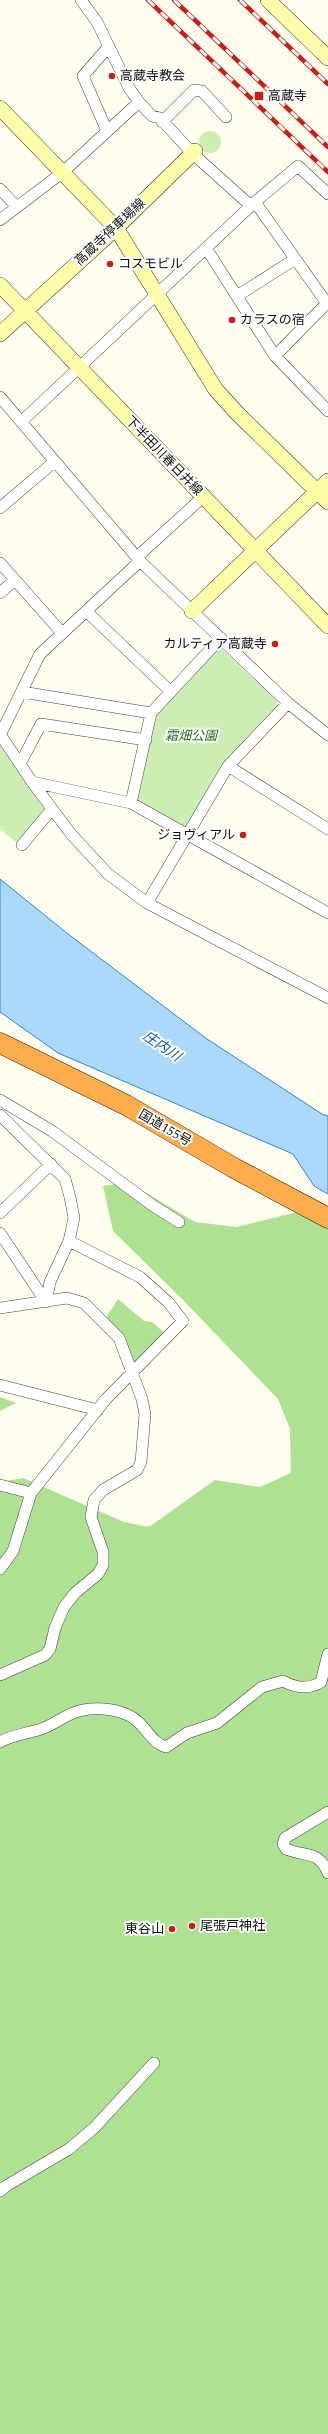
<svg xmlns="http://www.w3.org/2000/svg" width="328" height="2434" font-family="Spectral,'Noto Sans JP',serif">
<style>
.green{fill:#cdeeb3}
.forest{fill:#aee191}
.water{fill:#add8fd;stroke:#2c87dc}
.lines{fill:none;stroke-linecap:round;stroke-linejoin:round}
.street-casing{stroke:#414141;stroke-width:12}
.secondary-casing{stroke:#303030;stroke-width:16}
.highway-casing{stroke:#1f1f1f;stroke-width:21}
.street{stroke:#fff;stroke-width:11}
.secondary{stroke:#fffca9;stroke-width:15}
.highway{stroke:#ffac4c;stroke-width:20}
.rail-casing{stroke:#cd1c16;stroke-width:4.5}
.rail{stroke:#fff;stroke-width:3;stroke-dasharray:9;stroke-linecap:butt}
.poi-dot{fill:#cd1c16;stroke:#fff;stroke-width:1.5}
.labels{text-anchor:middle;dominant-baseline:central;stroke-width:4;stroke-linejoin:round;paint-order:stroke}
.poi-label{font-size:13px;fill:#0e0e0e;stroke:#fff;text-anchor:start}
.street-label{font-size:13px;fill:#0e0e0e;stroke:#fff}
.park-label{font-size:13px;font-style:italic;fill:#226d17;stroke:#fff}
.water-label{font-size:14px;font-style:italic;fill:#0958ad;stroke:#fff}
</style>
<rect width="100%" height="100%" fill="#fffdee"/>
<path class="green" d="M199 142a11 11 0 1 1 22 0a11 11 0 1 1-22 0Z
M218,648L222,649L277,701V705L223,762L186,826L182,827L139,804L136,799L153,716Z
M0,745L44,809V813L18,844L0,829Z"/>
<path class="forest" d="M128,1182L195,1222L237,1227L301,1211L328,1216V2434H0V1482L23,1478L124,1522L149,1527L215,1480L260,1487L291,1473L290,1429L278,1399L183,1300L113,1231L103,1186Z
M118,1299L144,1321L152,1322L168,1336L132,1372L104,1321Z
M0,1397L16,1403L0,1411Z"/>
<path class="water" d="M0,879L68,934L207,1039L322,1114L328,1116V1194L314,1186L293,1154L58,1053L0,1012Z"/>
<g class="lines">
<g class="street-casing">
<path id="street" d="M81,0L97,22L129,88L139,102L152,116L160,118L192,153L251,206
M162,122L194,90L202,91L226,117
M107,131L83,76L109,46
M0,189L17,207
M255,202L328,305
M0,220L63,172L139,102
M206,248L275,356L328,411
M237,296L295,259
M275,356L328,302
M0,397L140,561L288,703L328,735
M21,422L255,202L298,166L328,194
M0,508L54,462
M137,557L203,497
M0,563L62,633
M0,593L15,580
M86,611L170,691
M22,692L151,713
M0,734L32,782L71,834L108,874L147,903L328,998
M0,735L40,654L140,561
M20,764L41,724L146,740
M228,766L328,829
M32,782L131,803L328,913
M131,803L151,713L221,638
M22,845L52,809
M147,903L228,766L288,703
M0,1100L52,1131L152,1205L179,1222
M0,1115L65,1179L70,1197L74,1218L69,1241L50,1282L46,1302
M0,1213L51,1164
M0,1233L46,1302
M0,1308L67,1298L84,1303L119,1338L142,1399L145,1414L141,1462L137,1470L103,1490L94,1500L91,1517L103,1552V1565L98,1574L75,1593L64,1607L55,1628L50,1649L45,1655L0,1675
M0,1385L98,1410
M0,1485L31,1493
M0,1569L13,1551L31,1493L106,1399L183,1321L168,1302L140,1277L69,1241
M0,1742C13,1735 24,1734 38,1730C50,1727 61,1718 73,1713C89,1706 113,1708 128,1715C145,1722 149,1742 166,1747L187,1733L217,1723L262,1687L283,1681C296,1688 308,1690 321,1682L328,1654
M328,1812L285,1838L283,1844L286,1849C305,1857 319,1850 328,1873
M0,2191L6,2186L69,2149L94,2128L154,2063"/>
</g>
<g class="secondary-casing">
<path id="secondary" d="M268,0L328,58
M0,108L116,228L216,390L238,414L328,502
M0,285L328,626
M0,334L116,228L195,151
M192,611L328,481"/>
</g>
<g class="highway-casing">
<path id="highway" d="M0,1043L126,1105L234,1168L328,1218"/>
</g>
<use href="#street" class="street"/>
<use href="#secondary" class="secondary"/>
<use href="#highway" class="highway"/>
<g class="rail-casing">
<path id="rail" d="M148,0L328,172
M174,0L328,147
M240,0L328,84"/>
</g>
<use href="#rail" class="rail"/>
</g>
<g class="poi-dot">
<circle cx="112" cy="76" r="4"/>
<rect x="254" y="91" width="10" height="10" rx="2"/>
<circle cx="110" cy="264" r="4"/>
<circle cx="232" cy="320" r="4"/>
<circle cx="275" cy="644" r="4"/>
<circle cx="243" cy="835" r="4"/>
<circle cx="192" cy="1926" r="4"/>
<circle cx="172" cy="1929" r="4"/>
</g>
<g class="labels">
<g class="poi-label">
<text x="120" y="76">高蔵寺教会</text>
<text x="268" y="96">高蔵寺</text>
<text x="118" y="264">コスモビル</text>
<text x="240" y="320">カラスの宿</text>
<text x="267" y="644" text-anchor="end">カルティア高蔵寺</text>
<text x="235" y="835" text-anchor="end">ジョヴィアル</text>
<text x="200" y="1926">尾張戸神社</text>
<text x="164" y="1929" text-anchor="end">東谷山</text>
</g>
<g class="street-label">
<text transform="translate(110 232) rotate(-43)">高蔵寺停車場線</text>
<text transform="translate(164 456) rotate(46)">下半田川春日井線</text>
<text transform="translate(165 1128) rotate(30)">国道155号</text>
</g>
<g class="park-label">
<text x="191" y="736">霜畑公園</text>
</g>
<g class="water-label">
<text transform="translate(162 1046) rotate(34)">庄内川</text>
</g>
</g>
</svg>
